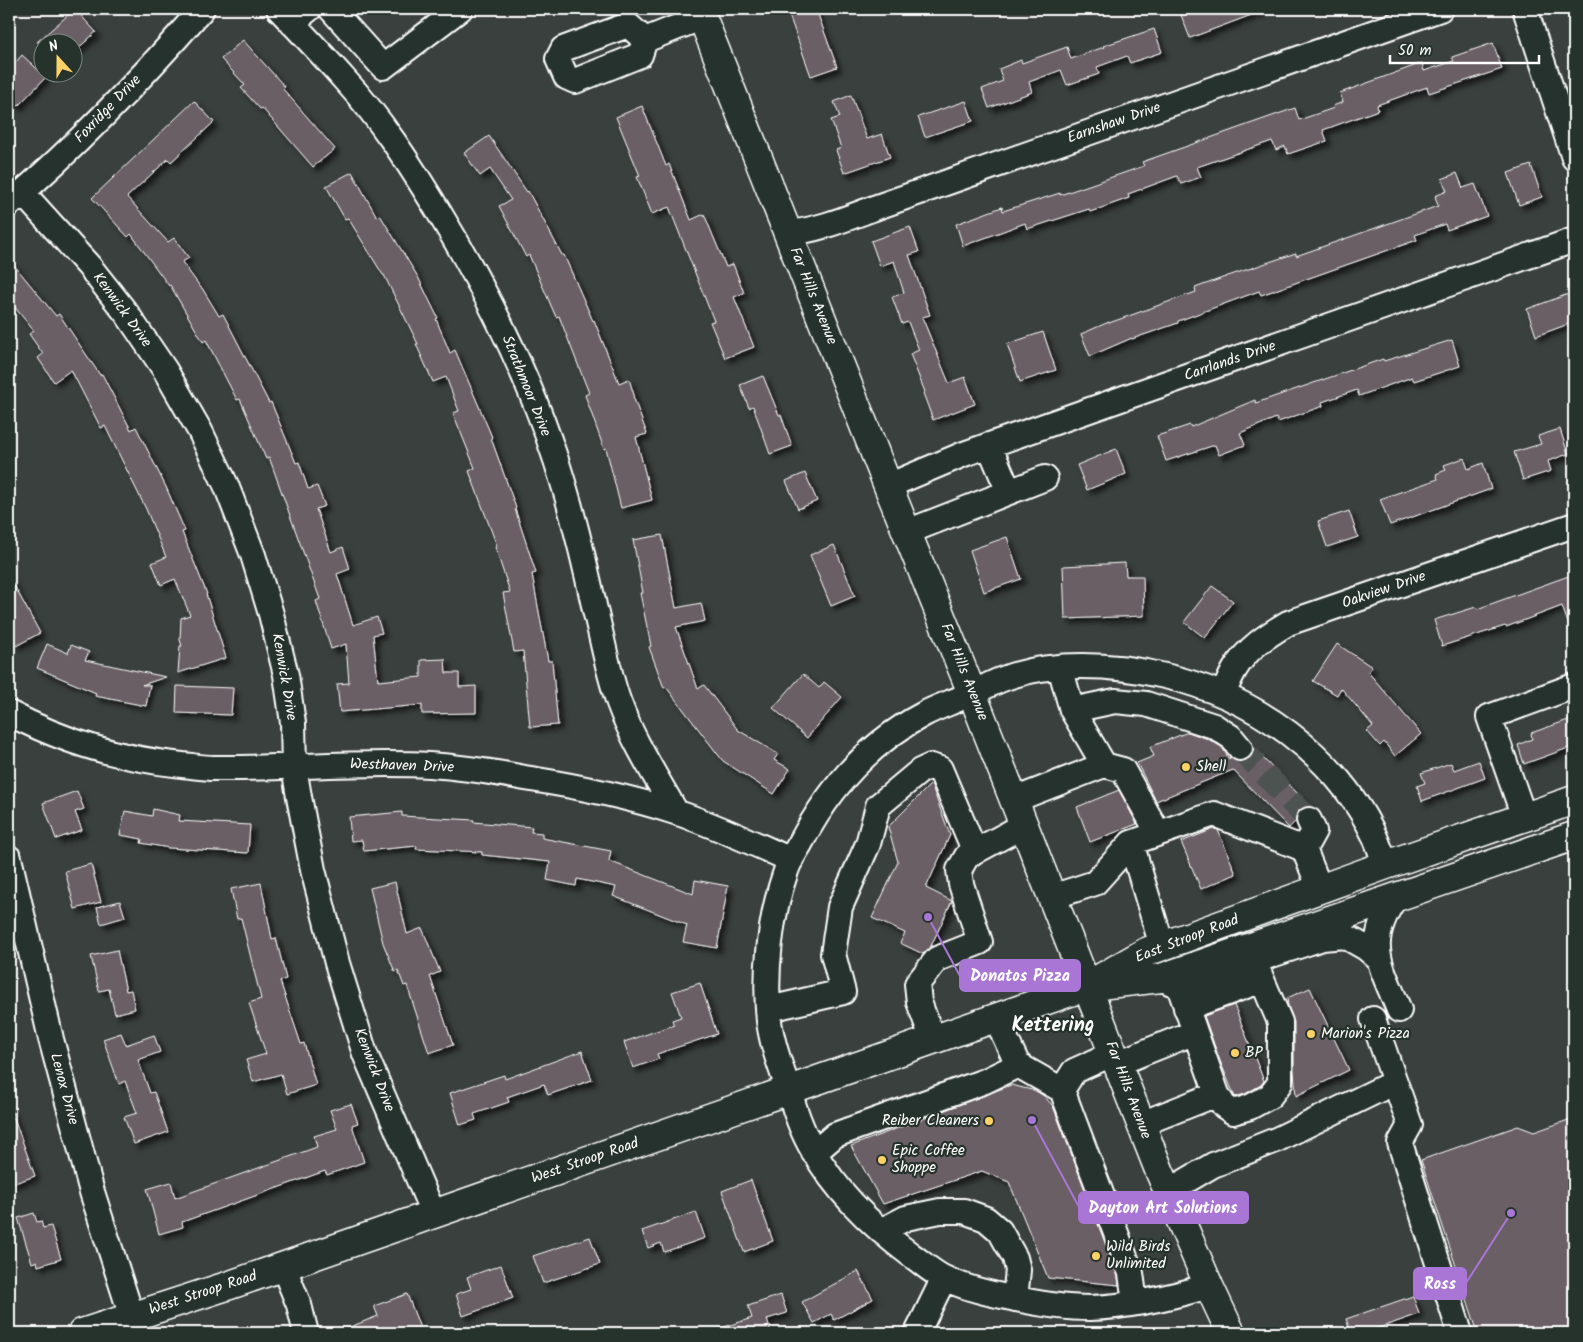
<svg xmlns="http://www.w3.org/2000/svg" width="1583" height="1342" font-family="Kalam,sans-serif">
<style>
.building{fill:#6a5f65;stroke:#fff;filter:url(#shadow)}
.lines{fill:none;stroke-linecap:round;stroke-linejoin:round}
.minor-tunnel{stroke:#4e5351;stroke-width:24;stroke-dasharray:24 12;stroke-linecap:butt}
.minor-casing{stroke:#fff;stroke-width:28}
.major-casing{stroke:#fff;stroke-width:31}
.minor{stroke:#26332d;stroke-width:24}
.major{stroke:#26332d;stroke-width:28}
.poi-dot{fill:#ffd166;stroke:#26332d;stroke-width:2}
.labels{text-anchor:middle;dominant-baseline:central;stroke-width:4.5;stroke-linejoin:round;paint-order:stroke}
.street-label{font-size:15px;fill:#fff;stroke:#26332d}
.poi-label{font-size:15px;fill:#fff;stroke:#26332d;text-anchor:start}
.district-label{font-size:20px;font-weight:bold;fill:#fff;stroke:#26332d}
.leader{fill:none;stroke:#a976d5;stroke-width:2}
.callout-dot{fill:#a976d5;stroke:#26332d;stroke-width:2}
.callout{fill:#a976d5;stroke:#a976d5;stroke-width:2}
.callout-label{font-size:16px;text-anchor:middle;font-weight:bold;fill:#fff}
</style>
<defs>
<filter id="shadow"><feDropShadow dx="4.5" dy="4.5" stdDeviation="2.5" flood-color="#0009"/></filter>
</defs>
<rect width="100%" height="100%" fill="#3a403e"/>
<filter id="ink" filterUnits="userSpaceOnUse"><feTurbulence type="fractalNoise" baseFrequency=".02" numOctaves="2"/><feDisplacementMap in="SourceGraphic" scale="10" xChannelSelector="R" yChannelSelector="G"/><feConvolveMatrix kernelMatrix="1 2 1 2 8 2 1 2 1" color-interpolation-filters="sRGB"/></filter>
<g filter="url(#ink)">
<path class="building" d="M75,9L96,32L72,54V42H37Z
M807,9H816L837,67L811,76L789,15Z
M1199,9H1262V11L1190,38L1181,15Z
M1154,29L1162,52L1130,63L1127,56L1097,67L1099,74L1067,85L1061,70L1029,82L1032,92L989,108L982,89L1003,81L999,69L1021,60L1022,63L1067,47L1071,59L1104,47L1103,46Z
M243,40L285,87L283,89L335,149L313,167L262,108L260,109L241,88L245,85L221,59Z
M1493,43L1502,69L1429,93L1427,87L1377,105L1378,110L1323,130L1327,141L1288,154L1285,146L1276,150L1272,141L1197,167L1201,177L1181,184L1177,176L1128,194L1129,198L1090,212L1089,209L1027,229L1025,223L963,246L956,224L1002,207L1003,211L1060,193V195L1144,166L1142,162L1295,108L1299,120L1334,108L1333,106L1343,102L1340,93L1422,63L1424,71L1454,61L1452,57Z
M22,55L46,77L17,107L9,99V70Z
M851,95L867,139L882,134L890,157L844,173L836,150L841,148L831,120L840,117L834,102Z
M194,101L214,122L171,162L168,159L127,197L168,242L174,238L189,258L182,262L201,288H202L219,316L223,314L269,403L271,402L296,463L299,462L308,489L317,486L325,506L316,509L331,552L343,547L350,569L337,574L353,625L377,617L382,633L373,635L378,681L421,677V660L445,659L446,673H459V687L476,686V713L422,714V705L340,712L337,684L349,683L346,644L331,649L316,601L320,599L269,457L266,459L240,399L237,400L206,340L203,342L170,285L169,286L131,234L128,237L92,198Z
M966,101L973,121L925,137L918,117Z
M642,106L666,166L669,164L691,220L704,214L726,267L733,264L744,293L734,297L754,347L725,358L710,322L714,321L669,207L652,214L637,177L640,176L616,117Z
M489,136L527,192L528,191L562,255H564L593,321L594,320L619,383L629,379L634,395L633,396L647,434L636,437L652,500L621,508L606,448L604,449L585,395L589,393L559,316L556,317L529,255L526,257L499,206L511,200L490,169L480,176L464,153Z
M1531,165L1542,197L1519,205L1508,173Z
M352,172L377,217L380,215L418,277L438,318L436,319L450,353L455,350L492,437L491,438L516,508L515,509L536,573L532,574L548,661H552L558,725L530,727L523,651L514,652L503,593L510,592L495,547L497,546L469,471L475,468L453,413L459,411L446,377L433,382L416,344H418L384,275H383L348,218L345,219L326,186Z
M1457,173L1463,188L1475,184L1487,216L1447,230L1445,224L1415,235L1417,240L1261,295L1259,291L1178,321V323L1132,339V338L1090,356L1081,334L1109,322V323L1196,292L1195,288L1228,276L1296,253V256L1438,206L1435,196L1447,191L1442,179Z
M910,227L919,252L909,255L930,315L922,317L949,383L965,377L975,404L933,420L923,393L925,392L910,354L919,350L908,322L902,324L892,297L904,293L894,261L880,266L871,241Z
M9,259L56,316L59,314L100,375L102,374L131,430L136,427L166,487L185,531L182,532L207,594H206L226,658L178,673L180,646H182L180,640L181,618L190,615L175,579L161,585L152,563L166,557L146,509L105,426L101,428L71,370L54,382L38,358L43,354L29,334L34,331L9,300Z
M1574,292V322L1536,336L1527,309Z
M1043,332L1056,370L1020,382L1007,344Z
M1452,340L1460,366L1414,381L1412,377L1359,396L1357,390L1322,402L1323,406L1278,422L1276,418L1240,433L1245,445L1219,455L1215,445L1166,461L1157,436L1190,425L1191,427L1255,400L1256,403L1383,359L1384,361Z
M763,376L779,415H781L792,446L770,454L753,406L749,408L740,385Z
M1560,429L1568,454L1548,461L1551,471L1523,480L1514,452L1541,444L1538,436Z
M1116,449L1126,474L1087,490L1077,465Z
M1464,458L1468,469L1483,463L1491,489L1390,525L1380,499L1438,479L1436,474L1446,470L1444,465Z
M805,473L817,501L798,509L786,481Z
M1349,511L1358,537L1327,547L1318,521Z
M662,535L676,608L701,603L705,621L676,627L698,689L704,685L738,730L778,754L774,760L790,769L774,794L723,761L666,687L664,688L649,647L651,646L640,593H643L633,540Z
M1007,537L1021,579L984,592L970,550Z
M834,545L855,596L831,606L810,555Z
M1125,563L1126,576H1143L1144,616L1065,619L1063,566Z
M1574,574V634H1572L1562,606L1506,627L1505,626L1442,646L1434,620L1476,607L1477,609Z
M9,576L40,633L16,646L9,632Z
M1212,586L1233,601L1205,638L1184,622Z
M47,644L68,653L71,645L89,652L85,660L166,677L142,685H150L146,706L95,696L96,693L37,668Z
M1337,644L1372,667L1368,672L1421,734L1395,756L1384,742L1380,746L1367,731L1373,726L1341,688L1337,695L1313,681Z
M803,674L819,688L824,682L842,697L807,738L773,708Z
M177,686L233,688L231,715L176,713Z
M1574,718V746L1524,764L1518,745L1532,739L1531,733Z
M1188,732L1208,739L1222,747L1229,759L1230,757L1236,761L1242,762L1248,759L1253,753V748L1310,806L1303,808L1298,812L1296,821L1289,828L1233,770L1156,801L1137,763L1154,756L1150,747Z
M1479,761L1485,778L1422,801L1417,786L1425,783L1421,773L1451,763L1454,770Z
M931,784L950,835L926,888L952,901L930,948L923,954L900,943L905,933L872,918L898,862L888,827Z
M1119,790L1137,824L1090,842L1077,807Z
M77,791L84,809L75,812L82,830L56,839L43,803Z
M153,809L180,815L179,821L250,825L248,853L169,848L141,843L142,839L120,835L125,811L152,816Z
M402,812V816L474,820L473,822L532,827L531,832L542,833V838L611,851L609,861L693,894L695,880L728,886L717,948L683,942L687,925L613,896L616,887L577,879L576,886L547,880L550,862L482,855V852L416,849L417,846L364,851L362,840L351,841L349,817Z
M1214,829L1218,830L1236,874L1201,889L1181,842Z
M91,864L101,902L75,909L65,871Z
M395,882L407,934L422,928L440,972L430,976L453,1045L429,1053L407,985L404,986L398,970L395,972L383,943L370,888Z
M261,883L272,939L276,938L286,979L280,981L301,1044L304,1043L316,1085L287,1094L281,1074L253,1082L246,1060L266,1054L249,1003L261,999L241,918L237,919L231,889Z
M120,901L125,917L101,924L97,907Z
M117,950L126,991L131,990L135,1009L115,1014L109,989L99,991L91,956Z
M700,983L717,1034L657,1054L659,1059L633,1068L624,1042L674,1025L672,1020L681,1017L672,992Z
M1310,988L1349,1070L1296,1096L1294,1070V1022L1288,1006L1287,998Z
M1234,1005L1264,1081L1261,1085L1245,1094L1235,1097L1220,1061L1204,1016Z
M121,1033L126,1045L154,1035L160,1052L138,1060L150,1093L154,1092L168,1132L134,1144L124,1117L137,1113L125,1081L119,1084L103,1039Z
M582,1051L592,1080L548,1095L544,1084L507,1097L509,1102L474,1114L476,1120L460,1125L450,1093L504,1075L505,1079Z
M1011,1085L1036,1091L1044,1096L1053,1106L1118,1276L1119,1285L1048,1278L1009,1182L982,1171L883,1204L851,1146Z
M351,1104L358,1123L352,1125L364,1162L327,1175L325,1171L182,1222L183,1227L159,1234L147,1189L171,1182L175,1198L317,1147L314,1136L337,1129L330,1110Z
M9,1110H11L35,1176L9,1185Z
M1574,1118V1333H1478L1421,1160L1518,1126L1534,1132Z
M751,1180L773,1241L744,1252L722,1191Z
M696,1212L705,1238L664,1252L661,1243L648,1248L642,1231Z
M34,1213L37,1222L41,1221L43,1228L51,1226L61,1259L38,1266L37,1261L32,1263L18,1218Z
M590,1237L600,1264L543,1283L533,1256Z
M501,1265L513,1298L463,1316L456,1294L471,1289L467,1277Z
M858,1271L873,1299L834,1320L831,1314L814,1323L802,1302Z
M407,1294L422,1333H337V1332L378,1316L374,1306Z
M781,1295L787,1313L767,1319L771,1333H715V1330L752,1318L748,1306Z
M1413,1296L1419,1314L1376,1329L1377,1333H1351L1346,1319Z"/>
<g class="lines">
<path class="minor-tunnel" d="M1240,748L1309,820"/>
<g class="minor-casing">
<path id="minor" d="M279,9C301,32 323,55 344,79C380,118 409,163 437,209C485,288 527,371 556,460C572,509 584,559 595,610C603,641 608,673 619,703C633,741 656,777 676,812
M331,9L383,67L460,9
M1525,9L1574,158
M292,23L309,9
M645,40L628,25L563,49L558,59L566,77L575,81L640,55L645,40L703,17
M22,192L89,266L127,314L165,370L200,431L226,485L253,555L271,614L286,675L293,723L294,767L299,797L313,870L337,963L365,1054L433,1213
M9,204C78,145 142,78 202,9
M788,233C819,230 847,218 877,207L1440,9
M989,445L1009,492
M888,486L964,454L1574,240
M907,532L1045,478
M1060,667L1072,710L1104,765
M1223,694C1227,686 1230,677 1235,669C1247,648 1268,635 1288,623L1574,525
M1072,710L1115,701L1146,704L1214,726L1231,737L1240,748
M9,713C62,741 122,759 182,765C193,766 204,768 214,768C286,769 357,761 429,765C461,767 493,772 525,778C576,786 626,796 675,812C715,825 753,843 791,860
M1014,800L1104,765L1123,770L1158,833
M1524,817L1489,717L1574,686
M1131,843L1162,946
M1304,849L1314,831L1309,820
M9,858L51,1039L92,1192L132,1317
M1052,897L1095,883L1131,843L1214,814L1304,849L1320,889
M1395,898C1364,944 1381,965 1399,1010
M1162,979L1179,986L1322,938L1345,936L1366,948L1379,959
M1186,1008L1262,980
M769,1009L843,992L833,954L840,907L868,844L878,806L920,771L931,766L940,769L975,852
M996,1018L1018,1065L1062,1090
M1373,1019L1410,1125L1400,1143L1460,1333
M933,1040L919,1002L917,984L937,959L980,942L961,884L959,870L967,856L1024,825
M1114,1053L1074,1071L1062,1090L1131,1273L1135,1303
M1118,1063L1195,1032L1179,986
M1217,1094L1224,1106L1233,1112L1250,1107L1270,1096L1280,1083V1022L1254,961
M1141,1124L1217,1094L1195,1032
M814,1153L835,1135L985,1081L1018,1065
M1169,1191L1213,1165L1276,1140L1395,1082
M881,1231L906,1218L940,1211H964L986,1219L1000,1231L1015,1258L1018,1270L1015,1299
M283,1266L299,1305L306,1333
M1209,1286C1171,1297 1130,1307 1090,1308C1062,1308 1034,1303 1007,1297C986,1293 960,1286 942,1277C931,1271 921,1262 911,1255C873,1227 836,1191 813,1150C802,1132 796,1114 790,1094C782,1070 772,1046 769,1021C764,974 770,916 786,871C789,861 795,852 800,844C828,790 869,743 924,714C935,708 947,704 959,699C973,693 986,686 1000,680C1049,660 1115,664 1165,676C1253,696 1336,754 1375,837C1379,846 1382,856 1386,865
M917,1333L944,1278"/>
</g>
<g class="major-casing">
<path id="major" d="M699,9L888,486L972,693L1159,1170L1209,1286L1231,1333
M1099,985L1161,978L1574,836
M82,1333L230,1285L1087,986L1146,952L1386,865L1574,800"/>
</g>
<use href="#minor" class="minor"/>
<use href="#major" class="major"/>
</g>
</g>
<g class="poi-dot">
<circle cx="1186" cy="767" r="5"/>
<circle cx="1311" cy="1034" r="5"/>
<circle cx="1235" cy="1053" r="5"/>
<circle cx="989" cy="1121" r="5"/>
<circle cx="882" cy="1160" r="5"/>
<circle cx="1096" cy="1256" r="5"/>
</g>
<g class="labels">
<g class="street-label">
<text transform="translate(108 109) rotate(-46)">Foxridge Drive</text>
<text transform="translate(1114 123) rotate(-19)">Earnshaw Drive</text>
<text transform="translate(813 296) rotate(68)">Far Hills Avenue</text>
<text transform="translate(122 310) rotate(54)">Kenwick Drive</text>
<text transform="translate(1230 361) rotate(-19)">Carrlands Drive</text>
<text transform="translate(526 386) rotate(68)">Strathmoor Drive</text>
<text transform="translate(1384 590) rotate(-19)">Oakview Drive</text>
<text transform="translate(964 672) rotate(68)">Far Hills Avenue</text>
<text transform="translate(284 677) rotate(80)">Kenwick Drive</text>
<text transform="translate(402 766) rotate(2)">Westhaven Drive</text>
<text transform="translate(1187 939) rotate(-21)">East Stroop Road</text>
<text transform="translate(374 1070) rotate(69)">Kenwick Drive</text>
<text transform="translate(64 1089) rotate(75)">Lenox Drive</text>
<text transform="translate(1128 1090) rotate(69)">Far Hills Avenue</text>
<text transform="translate(585 1161) rotate(-19)">West Stroop Road</text>
<text transform="translate(203 1293) rotate(-18)">West Stroop Road</text>
</g>
<g class="poi-label">
<text x="1196" y="767">Shell</text>
<text x="1321" y="1034">Marion's Pizza</text>
<text x="1245" y="1053">BP</text>
<text x="979" y="1121" text-anchor="end">Reiber Cleaners</text>
<text x="892" y="1151">Epic Coffee<tspan x="892" dy="17">Shoppe</tspan></text>
<text x="1106" y="1247">Wild Birds<tspan x="1106" dy="17">Unlimited</tspan></text>
</g>
<g class="district-label">
<text x="1053" y="1026">Kettering</text>
</g>
</g>
<path class="leader" d="M928 917L960 976M1032 1120L1079 1207M1511 1213L1466 1283"/>
<g class="callout-dot">
<circle cx="928" cy="917" r="5"/>
<circle cx="1032" cy="1120" r="5"/>
<circle cx="1511" cy="1213" r="5"/>
</g>
<g class="callout">
<rect x="960" y="960" width="120" height="31" rx="5"/>
<rect x="1079" y="1192" width="169" height="31" rx="5"/>
<rect x="1414" y="1268" width="52" height="31" rx="5"/>
</g>
<g class="callout-label">
<text x="1020" y="981">Donatos Pizza</text>
<text x="1163" y="1213">Dayton Art Solutions</text>
<text x="1440" y="1289">Ross</text>
</g>
<rect width="1583" height="1342" fill="none" stroke="#26332d" stroke-width="30"/>
<rect x="15" y="15" width="1553" height="1312" fill="none" stroke="#fff" stroke-width="2" filter="url(#ink)"/>
<g transform="translate(58 58) rotate(339)"><circle r="24" fill="#26332d" stroke="#7d8581"/>
<path d="M0-4L9 19L0 12L-9 19Z" fill="#ffd166"/>
<text y="-8" font-size="14" font-weight="bold" text-anchor="middle" fill="#ffffff">N</text>
</g>
<path d="M1390 55v8h149v-8" fill="none" stroke="#ffffff" stroke-width="2.5"/>
<text x="1398" y="55" font-size="15" fill="#ffffff" stroke="#26332d" stroke-width="4" paint-order="stroke">50 m</text>
</svg>
